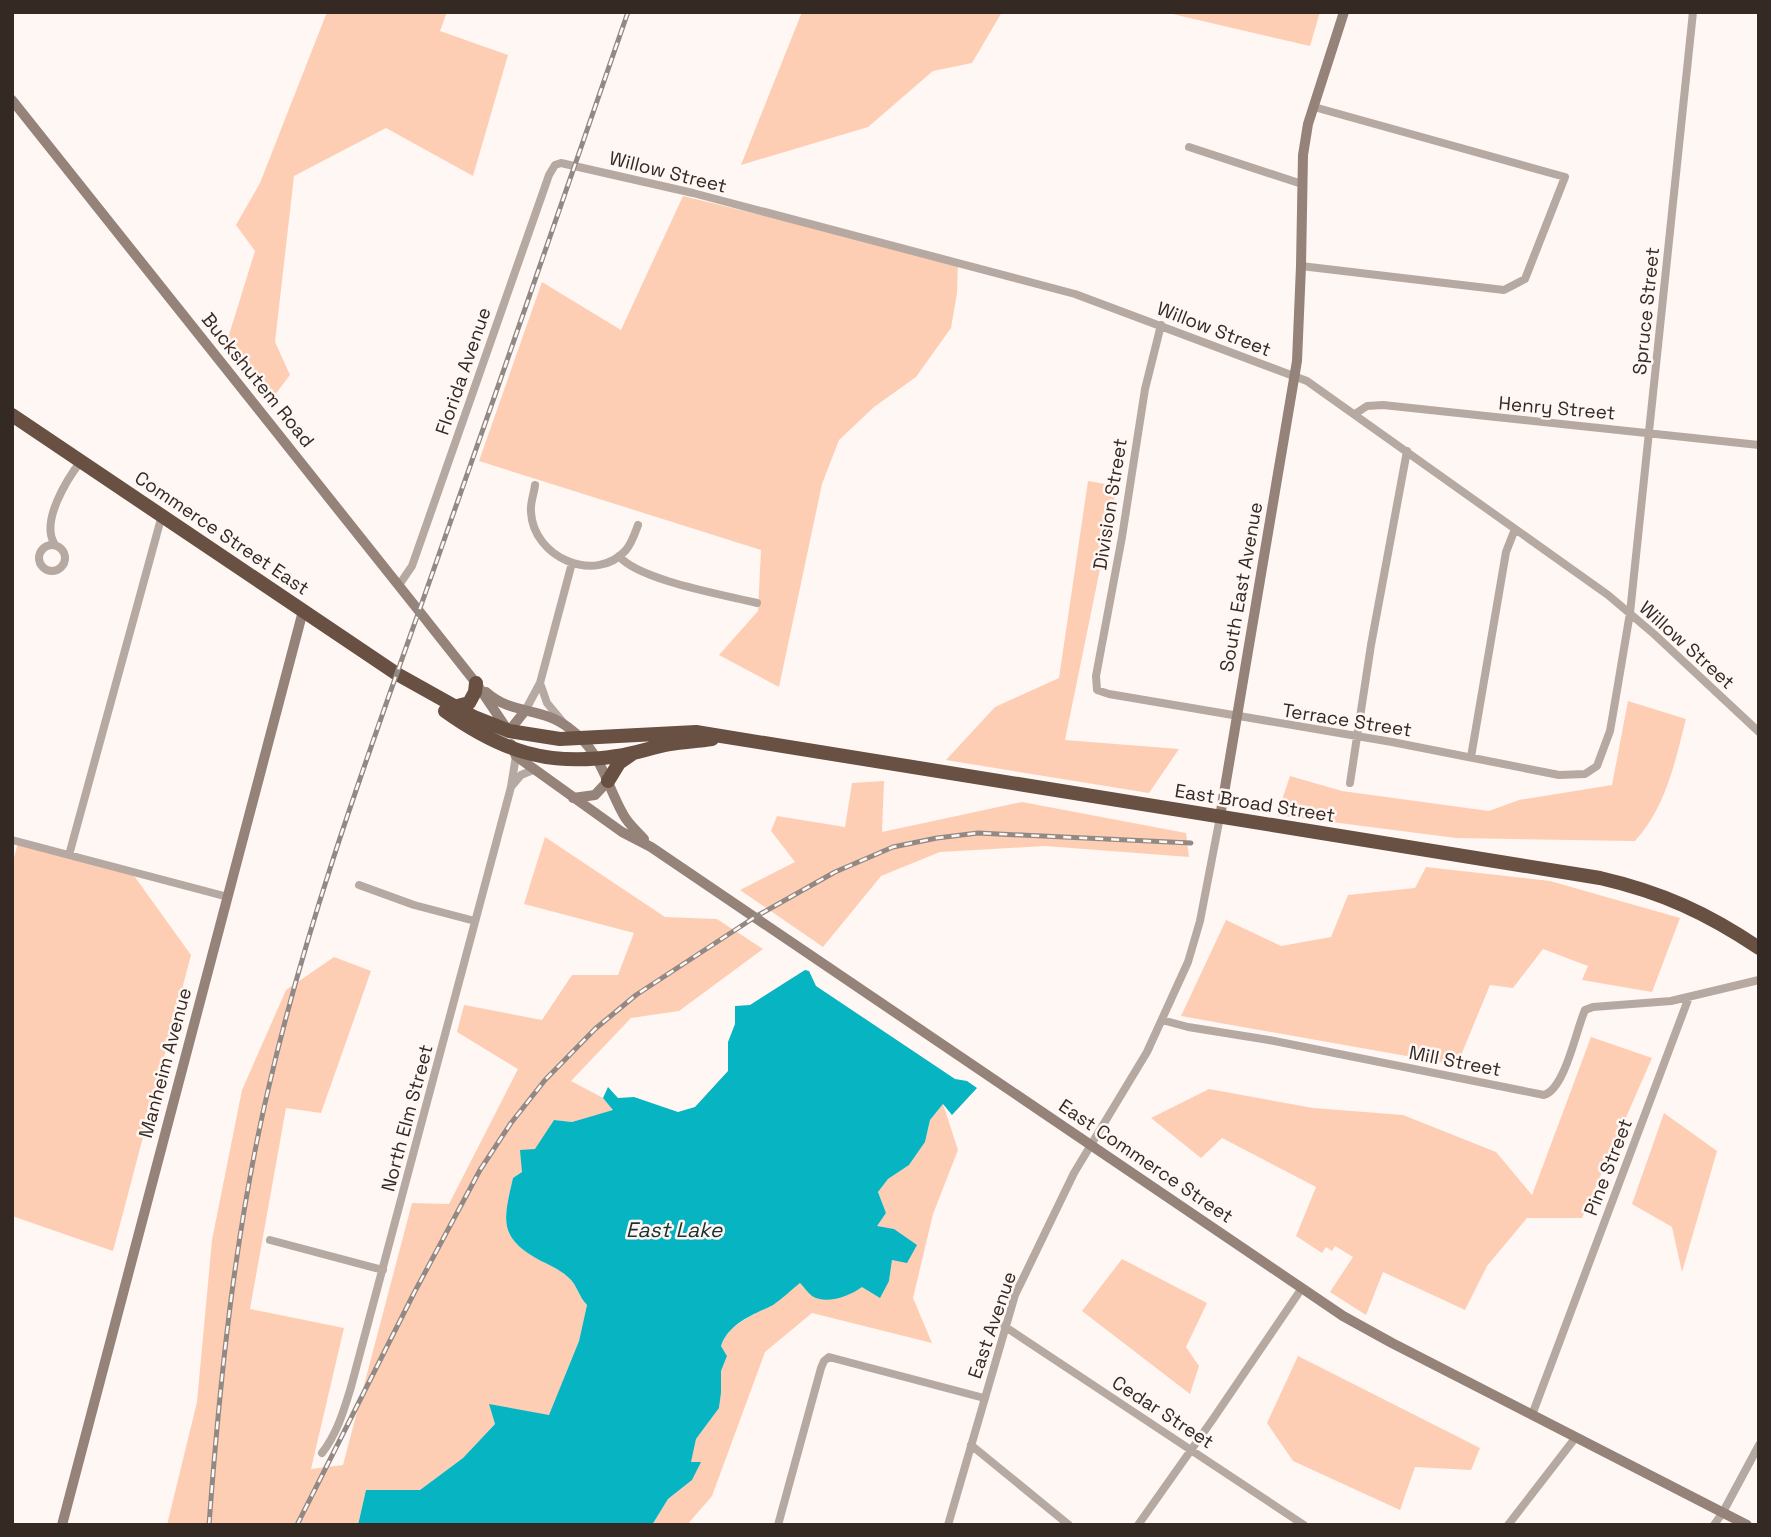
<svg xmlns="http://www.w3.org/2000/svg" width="1771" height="1537" font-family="'Space Grotesk',sans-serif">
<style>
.green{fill:#feceb4}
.water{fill:#07b4c2}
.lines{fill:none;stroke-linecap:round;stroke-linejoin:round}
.street{stroke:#b6a9a2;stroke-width:8}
.secondary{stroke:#958279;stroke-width:10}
.highway{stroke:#685042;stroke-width:14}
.rail-casing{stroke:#928985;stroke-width:5}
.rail{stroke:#fef7f4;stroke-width:2.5;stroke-dasharray:8;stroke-linecap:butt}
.labels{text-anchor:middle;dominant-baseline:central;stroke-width:5;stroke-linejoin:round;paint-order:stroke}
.street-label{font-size:19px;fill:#342923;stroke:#fef7f4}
.water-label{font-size:21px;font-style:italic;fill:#1a3234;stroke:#fef7f4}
</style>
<rect width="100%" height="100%" fill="#fef7f4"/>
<path class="green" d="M327,12H447L440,31L508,55L473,176L386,128L294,176L275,342L290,375L274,396L228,338L255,251L236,225L260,183Z
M802,12H1002L972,63L933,71L868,127L741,165Z
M1164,12H1320L1310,46Z
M683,196L958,263L957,293L951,328L916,377L874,407L839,440L822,484L779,687L719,655L758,611L761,550L479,461L542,282L621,330Z
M1088,481L1117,486L1065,740L1179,749L1149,793L946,760L995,707L1059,678Z
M1628,701L1686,719C1675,762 1666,807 1635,841L1456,838L1277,815L1290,776L1342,791L1489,811L1519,800L1612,785Z
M884,781L882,832L1022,802L1186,833L1189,857L1045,846L940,852L881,876L823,947L740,890L795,862L771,831L777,816L845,827L852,783Z
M545,837L665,917L717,919L763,949L679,1011L631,1018L571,1081L603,1098L614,1110L572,1122L554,1120L522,1173L513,1178C503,1221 498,1238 541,1261C550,1265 562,1271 569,1278C577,1285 579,1297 587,1305L579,1341L549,1416L489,1404L495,1424L463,1458L420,1490H366L358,1525H167L197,1402L212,1240L242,1090L286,990L334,957L371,971L321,1113L286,1108L250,1309L344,1328L311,1469L343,1465L412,1203L449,1204L518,1069L457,1032L464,1005L542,1020L572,975H618L634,933L524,904Z
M18,843L132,873L191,955L113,1251L12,1216V864Z
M1426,867L1550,881L1680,918L1652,992L1582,980L1588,966L1543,949L1513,988L1490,985L1457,1065L1181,1016L1226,920L1281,946L1331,937L1348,895L1415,888Z
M1591,1037L1652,1058L1582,1218H1527L1487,1266L1465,1310L1383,1272L1366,1315L1330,1292L1353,1257L1335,1246L1332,1251L1326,1247L1322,1253L1296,1236L1316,1187L1222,1138L1201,1158L1151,1118L1209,1089L1313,1108L1403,1115L1496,1152L1532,1195Z
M943,1104L958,1150L933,1214L913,1298L932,1343L812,1313L765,1352L712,1496L687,1525H652L668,1499L692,1480L700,1462H690L696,1439L719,1408L721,1393V1371L727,1356L721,1346C729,1323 753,1316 773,1304C783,1299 791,1289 800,1283L814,1297L889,1281L892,1260L876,1226L886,1213L878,1192L888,1179L909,1165L925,1142L930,1120Z
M1664,1113L1717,1151L1682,1272L1672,1227L1632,1204Z
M1122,1259L1207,1303L1186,1347L1199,1366L1190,1394L1082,1311Z
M1298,1356L1480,1448L1471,1470L1415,1467L1400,1510L1293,1461L1267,1423Z"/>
<path class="water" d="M805,970L809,971L816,986L955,1079L967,1081L977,1088L952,1115L943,1104L930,1120L925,1142L909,1165L888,1179L878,1192L886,1213L877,1226L894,1229L917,1245L907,1263L892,1260L889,1281L880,1298L862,1287C850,1296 826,1305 812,1296C808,1293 804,1287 800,1283C791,1290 782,1299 773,1305C753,1315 729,1323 721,1346L727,1356L721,1371V1393L719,1408L696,1439L691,1462H701L692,1480L668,1499L652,1525H358L366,1490H420L463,1458L495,1424L489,1404L549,1415L579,1341L587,1305C579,1297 577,1285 569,1278C562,1271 550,1265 541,1261C498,1238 503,1221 513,1178L522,1172L520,1150L535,1149L554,1120L572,1122L613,1110L603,1098L608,1087L618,1098L634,1097L678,1112L695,1107L728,1071V1042L735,1024V1006L750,1005Z"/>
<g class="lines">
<path class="street" d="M1189,147L1302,184
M1301,266L1504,290L1525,279L1565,177L1314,107
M1161,325L1145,389L1122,537L1096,676L1097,690L1109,694L1392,742L1559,775L1585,774L1597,766L1610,731L1614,708L1630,613L1693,12
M1355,414L1367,406L1383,405L1759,445
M535,485C534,494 530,503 531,512C533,557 595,585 626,550C632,543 635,533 638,525
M54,543C41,521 67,479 81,461
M39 558a13 13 0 1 1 26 0a13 13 0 1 1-26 0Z
M619,556C638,580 725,595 757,603
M399,585L412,566L549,175L555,165L561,163L693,193L1075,294L1307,381L1608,595L1654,634L1759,732
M540,683L547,703L562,721
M525,711L540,683L572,563
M1471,757L1506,552L1515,529
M1350,783L1371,645L1407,451
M511,787L521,775L533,770
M12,840L228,897
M69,855L162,515
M359,885L414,905L475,921
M1162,1020L1188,1027L1269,1040L1544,1095C1565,1089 1576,1030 1585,1010L1593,1007L1671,1001L1759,980
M270,1240L383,1270
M1004,1326L1304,1525
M1532,1415L1689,997
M971,1445L1069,1525
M322,1453C337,1434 344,1410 351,1387L511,787L516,756
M778,1525L821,1368L824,1361L829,1357L984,1398
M948,1525L1015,1295L1074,1173L1147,1052L1188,962L1200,921L1220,817
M1138,1525L1213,1419L1302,1288
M1508,1525L1576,1437
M1714,1525L1723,1512L1759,1445"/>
<path class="secondary" d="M12,100L419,611L476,683L507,729
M486,692C513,716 541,706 569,728C602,752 605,782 623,814C628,824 637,831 644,839
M509,731L525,711
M511,744L516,756L622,832L651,847L1343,1316L1392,1343L1747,1525
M573,798L595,795L608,781
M1220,817L1297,361L1301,266L1303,155L1308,124L1344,12
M62,1525L303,611"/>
<path class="highway" d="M12,415L397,674L474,717L509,731L560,739L696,732L1600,878C1661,892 1707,913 1759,948
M454,707L469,703L475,692L476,683
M445,711C501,751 548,767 617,756C635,754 652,747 670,744C684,742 698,741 712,739
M608,781L619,763L632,754"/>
<g class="rail-casing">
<path id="rail" d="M209,1525C220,1378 235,1230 269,1086C309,913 371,747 430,580C497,391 562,202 628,12
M297,1525L414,1293L480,1170L511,1123L545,1080L595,1029L636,995L755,917L835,872L893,847L937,838L978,833L1191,843"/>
</g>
<use href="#rail" class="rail"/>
</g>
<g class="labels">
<g class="street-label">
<text transform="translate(668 172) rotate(14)">Willow Street</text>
<text transform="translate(1646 311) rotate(-84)">Spruce Street</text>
<text transform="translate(1214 329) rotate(21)">Willow Street</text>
<text transform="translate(463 371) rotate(-71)">Florida Avenue</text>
<text transform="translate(258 380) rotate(51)">Buckshutem Road</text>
<text transform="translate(1557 408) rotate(5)">Henry Street</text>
<text transform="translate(1110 504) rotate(-81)">Division Street</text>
<text transform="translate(222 533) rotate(34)">Commerce Street East</text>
<text transform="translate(1241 587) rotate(-80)">South East Avenue</text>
<text transform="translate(1687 645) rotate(42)">Willow Street</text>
<text transform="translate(1347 720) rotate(9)">Terrace Street</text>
<text transform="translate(1255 803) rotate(9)">East Broad Street</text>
<text transform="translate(1455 1061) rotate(11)">Mill Street</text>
<text transform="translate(165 1063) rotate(-75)">Manheim Avenue</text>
<text transform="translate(407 1118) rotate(-75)">North Elm Street</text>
<text transform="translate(1146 1161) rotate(34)">East Commerce Street</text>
<text transform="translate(1608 1167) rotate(-69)">Pine Street</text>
<text transform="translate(992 1325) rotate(-71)">East Avenue</text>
<text transform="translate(1163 1412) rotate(33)">Cedar Street</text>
</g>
<g class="water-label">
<text x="674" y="1229">East Lake</text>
</g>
</g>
<rect width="1771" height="1537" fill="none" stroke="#342923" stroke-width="28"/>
</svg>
